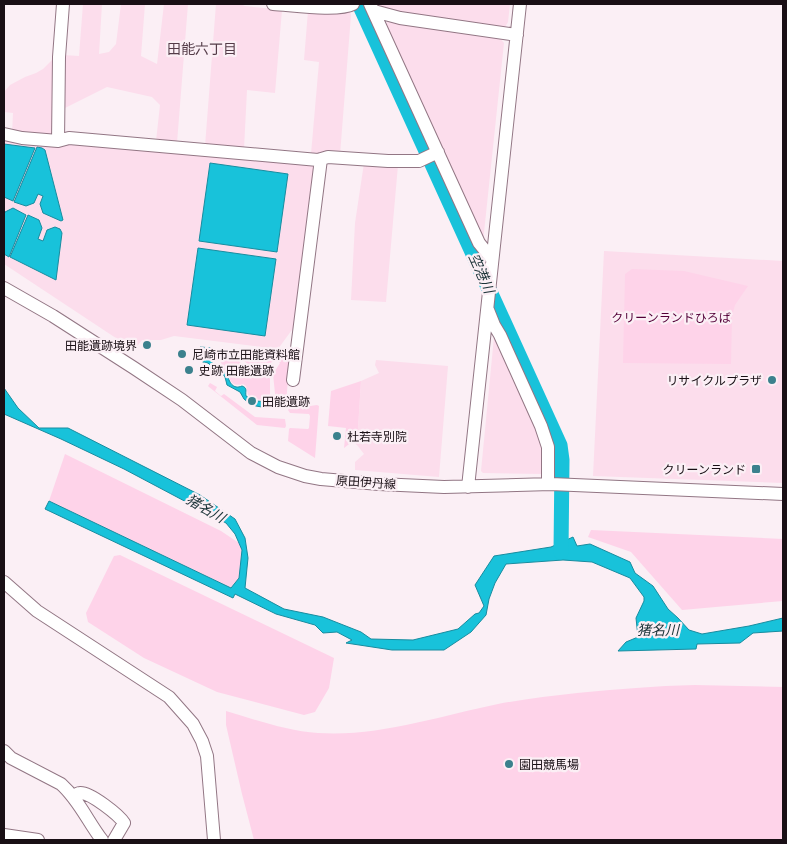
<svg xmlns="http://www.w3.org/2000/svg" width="787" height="844" font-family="'Noto Sans','Noto Sans JP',sans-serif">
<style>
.built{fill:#fcddec}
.green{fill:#fed3e9}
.water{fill:#18c2da;stroke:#188c9f}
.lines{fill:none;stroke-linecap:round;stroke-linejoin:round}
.river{stroke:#18c2da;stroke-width:15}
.minor-casing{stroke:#927684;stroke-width:14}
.minor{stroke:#fff;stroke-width:12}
.poi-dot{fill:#3b818d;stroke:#fbeff5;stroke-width:2}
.labels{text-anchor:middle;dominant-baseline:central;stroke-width:4.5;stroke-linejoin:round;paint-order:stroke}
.park-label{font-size:12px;fill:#530038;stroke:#fbeff5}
.poi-label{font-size:12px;fill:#190f15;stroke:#fbeff5;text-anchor:start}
.street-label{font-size:12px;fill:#190f15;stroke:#fbeff5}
.neighbourhood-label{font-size:14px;fill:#543c48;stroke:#fbeff5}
.water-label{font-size:14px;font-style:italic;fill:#1a3237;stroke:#fbeff5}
</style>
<rect width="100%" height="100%" fill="#fbeff5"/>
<path class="built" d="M83,4H102L99,54L109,52L116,44L121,4H145L141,56L157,64L164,4H188L177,143L156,141L160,105L152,97L107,87L63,109V55L79,56Z
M216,4H240L245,6L282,10L275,93L247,90L244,149L205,146Z
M376,4H510L508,22L505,27L393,11Z
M308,11H350L351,15L340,155L311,154L319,62L304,60Z
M387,22L499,37L504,43L483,242L384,27Z
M53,59H57L54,136L12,134L13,113L4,112V92L10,85L25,77L36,73L43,69Z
M4,139L17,142L73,145L314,164L317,169L294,327L278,349L174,336L161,340H142L134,350L4,264Z
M364,163L398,165L386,302L351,300L355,223Z
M604,251L783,261V483L593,476Z
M494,337L538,430L544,464V474L483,473L481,471Z
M376,360L448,366L439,477L355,470V462L364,454L357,445L361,381L379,373L375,365Z"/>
<path class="green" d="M632,269L684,271L748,286L735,305L732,316L731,364L623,363L625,274Z
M239,348L289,355L290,356L286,403L285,406L278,405L276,403L273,374L280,363L275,359C272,361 269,366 265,368C255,372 245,362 239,356Z
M227,356C235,356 237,359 242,364C249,370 257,371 266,371L270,376V398C263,401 254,400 248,395L246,386L243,384C233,387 230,382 228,373L219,369L221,362Z
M361,381L357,445L353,441L344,448L346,428L328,426L331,391Z
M210,383L217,387L215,391L221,396L224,394L255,417L285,419L286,426L285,428L257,425L209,387L208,386Z
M317,405L319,406L315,458L288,441L289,429L290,428L308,429L309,428L310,416L309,414L290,413L288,410L289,409Z
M65,454L221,531L239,543L242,550L239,578L231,588L49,501Z
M591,530L783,539V601L682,610L631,552L588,537Z
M120,555L334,658L329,688L315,712L304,715L217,692L144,658L88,622L86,613L114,556Z
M695,685L783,687V840H254L242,794L226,725V711C256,720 287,731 318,733C379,737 439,716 498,704C524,699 551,696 577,693C617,689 655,686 695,685Z"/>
<path class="water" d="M4,144L35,148L13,201L4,197Z
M37,147L42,148L45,150L63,220L61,221L43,213L40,204L43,196L38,194L34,203L26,206L14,202Z
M210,163L288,174L277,252L199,241Z
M13,208L26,215L9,257L4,254V215L5,212Z
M28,215L39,220L42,228L38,239L43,241L47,230L55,227L60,229L62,233L56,280L10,257Z
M198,248L276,259L265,336L187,325Z
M200,347L212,348L213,349L212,363L218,370L227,374C229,382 233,390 242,386C248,388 245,391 246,396C256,404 269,402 279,397L280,399L268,405L262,407L256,406L249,403L244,399L240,392L227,385L225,377L223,374L217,372L208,363L203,362L199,360Z
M4,388L18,408L39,428H68L200,495L235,519L245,538L248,558L245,588L284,609L323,617L361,632L371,639L413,640L458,629L475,614L479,613L484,606L475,585L494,556L551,547L573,537L577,546L590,544L630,562L635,573L653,586L668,609L678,618L689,630L702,634L749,626L783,618V631L753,633L740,643L697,644L696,649L618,651L626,642L638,637L636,618L644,601V597L630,578L592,562L563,560L506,564L495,583L489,599L486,615L471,632L444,650H392L346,643L352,640L337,632L323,633L315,625L276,614L235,594L233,598L45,509L49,501L231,588L239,578L242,550L235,534L226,523L124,469L61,439L4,414Z"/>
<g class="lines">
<path class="river" d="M359,4L560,445L562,460L561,552"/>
<g class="minor-casing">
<path id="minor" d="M273,4C292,5 338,12 353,4
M370,4L479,243L492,259
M374,11L400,18L517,35
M4,134L22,138L58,141L69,138L318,160L328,157L388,161H419L438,152
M58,141L59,57L63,4
M4,288L53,316L134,368L182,400L251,453L278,467L305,476L321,479L379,484L444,487L551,484L783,494
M488,310L494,325L500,335L541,426L548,447V484
M293,380L321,159
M468,487L520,4
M4,582L37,611L169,697L193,724L202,741L207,756L214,840
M4,751L11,758L61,784C79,800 88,822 102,840
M73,797C75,795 78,793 80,793C90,792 119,815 124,823L114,840
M4,835L38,840"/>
</g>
<use href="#minor" class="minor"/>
</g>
<g class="poi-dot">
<circle cx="147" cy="345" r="5"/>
<circle cx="182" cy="354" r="5"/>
<circle cx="189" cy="370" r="5"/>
<circle cx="772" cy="380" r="5"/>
<circle cx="252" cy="401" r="5"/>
<circle cx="337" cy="436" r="5"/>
<rect x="751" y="464" width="10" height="10" rx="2.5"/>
<circle cx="509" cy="764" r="5"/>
</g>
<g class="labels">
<g class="park-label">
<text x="671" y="317">クリーンランドひろば</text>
</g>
<g class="poi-label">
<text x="137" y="345" text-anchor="end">田能遺跡境界</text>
<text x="192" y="354">尼崎市立田能資料館</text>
<text x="199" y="370">史跡 田能遺跡</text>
<text x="762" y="380" text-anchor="end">リサイクルプラザ</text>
<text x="262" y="401">田能遺跡</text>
<text x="347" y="436">杜若寺別院</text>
<text x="746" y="469" text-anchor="end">クリーンランド</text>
<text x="519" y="764">園田競馬場</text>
</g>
<g class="street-label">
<text transform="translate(366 482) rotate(4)">原田伊丹線</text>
</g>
<g class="neighbourhood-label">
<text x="202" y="48">田能六丁目</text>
</g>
<g class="water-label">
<text transform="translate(482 273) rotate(66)">空港川</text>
<text transform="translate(206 508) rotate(30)">猪名川</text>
<text x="658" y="629">猪名川</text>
</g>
</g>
<rect width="787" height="844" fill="none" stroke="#190f15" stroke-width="10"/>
</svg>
